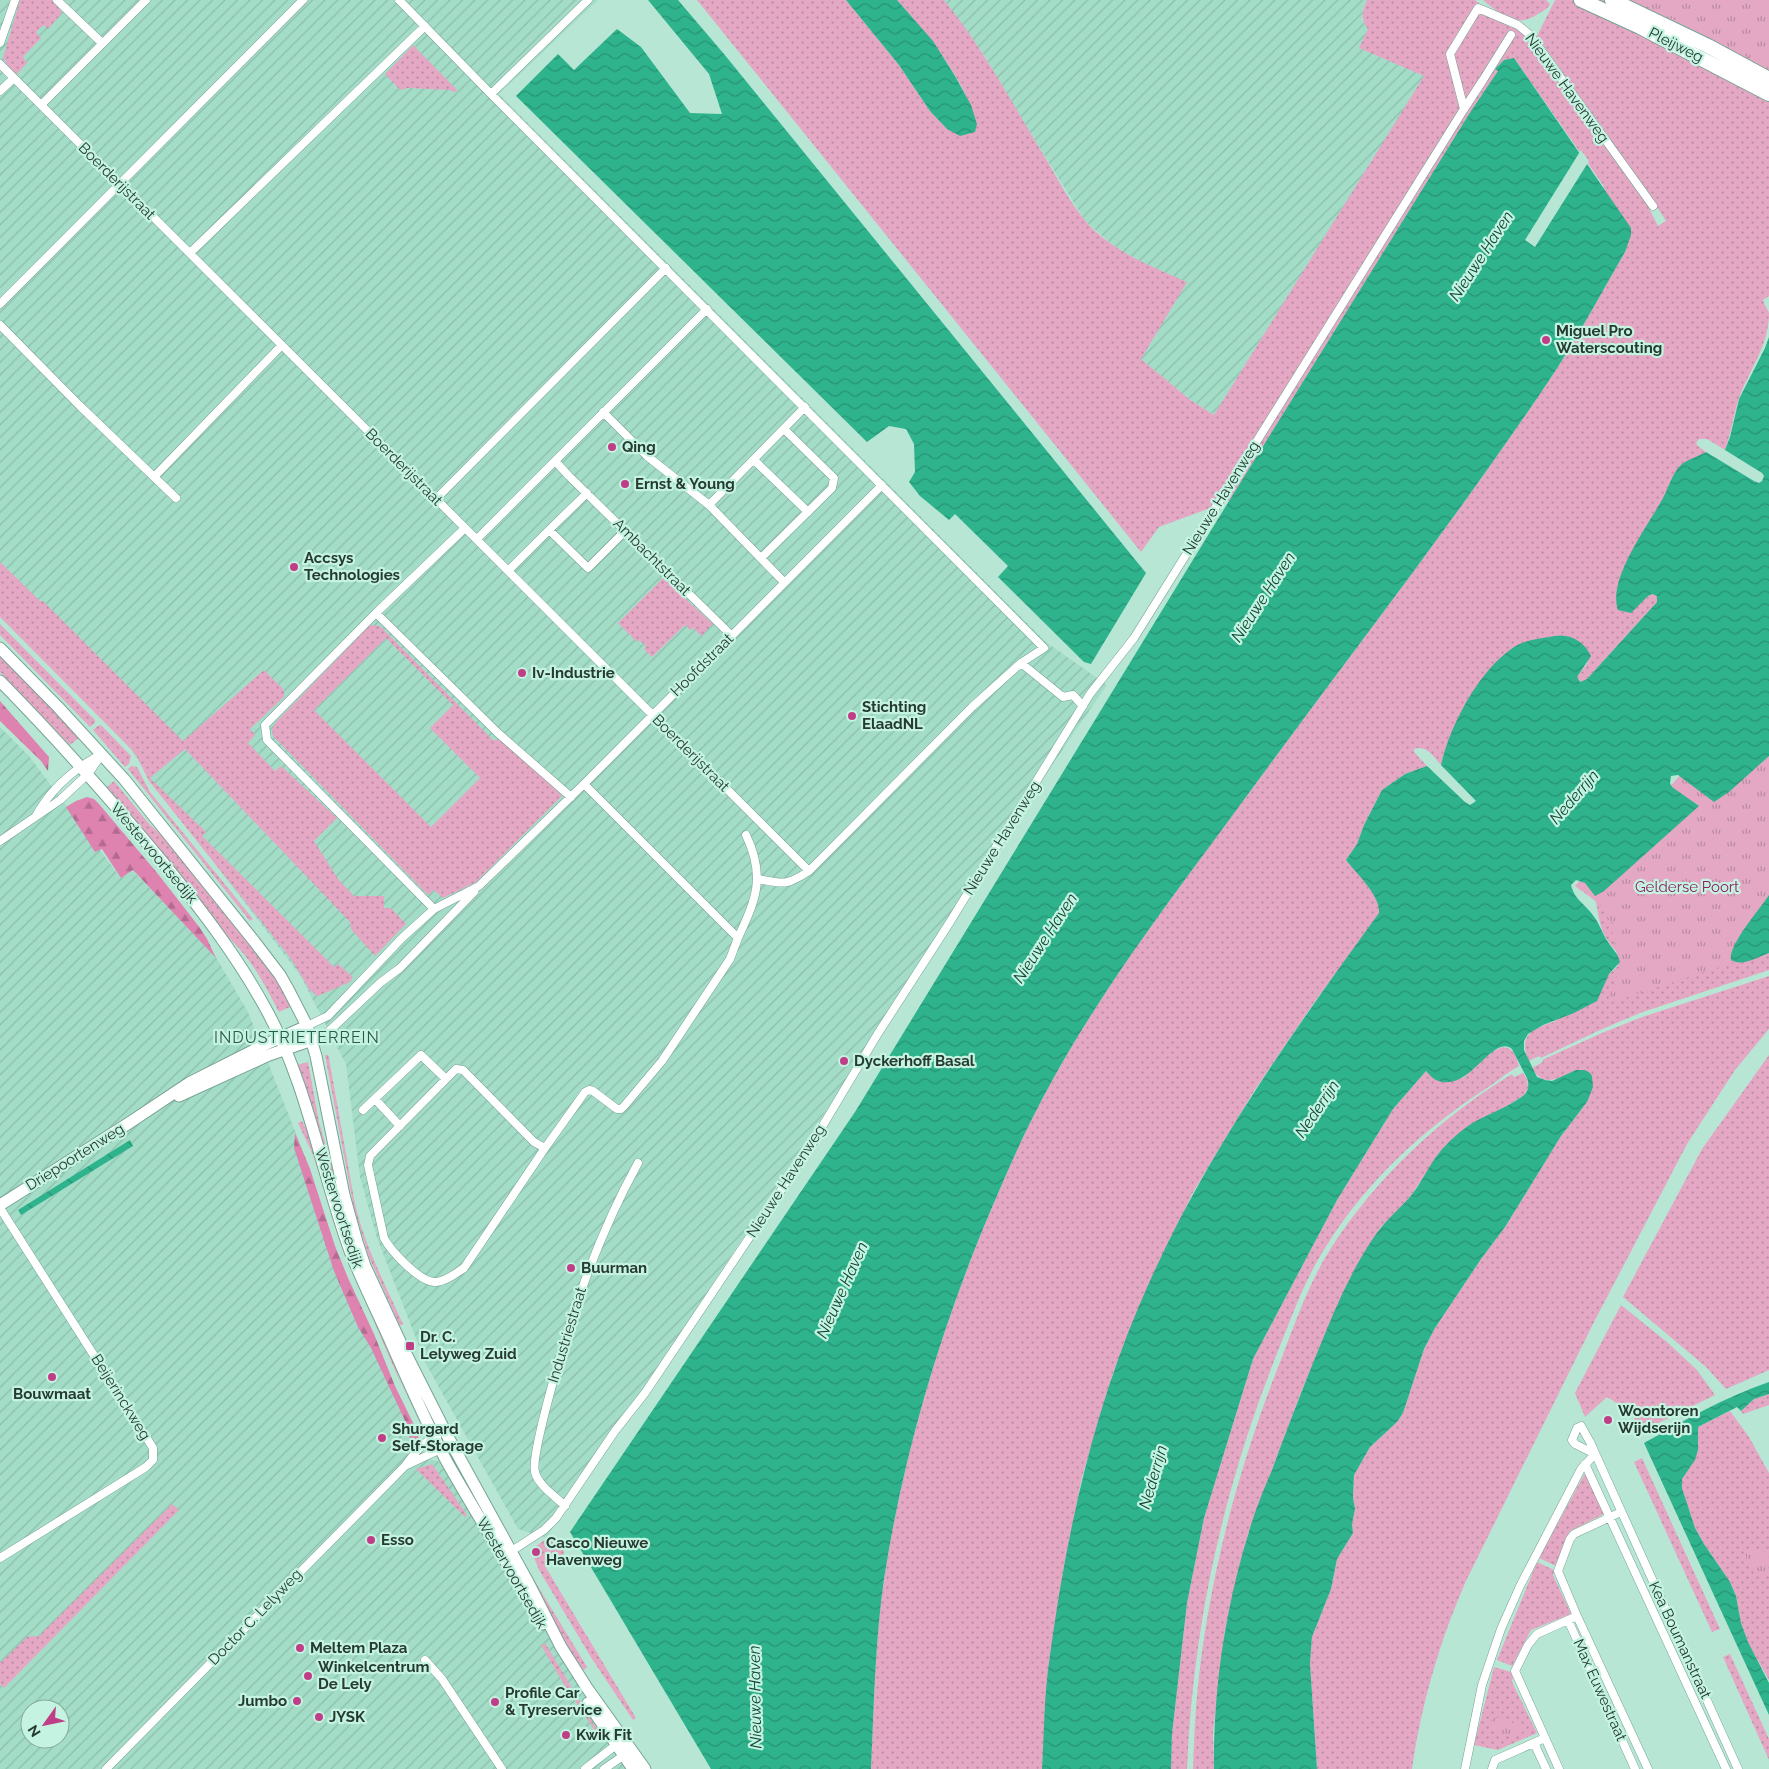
<svg xmlns="http://www.w3.org/2000/svg" width="1769" height="1769" font-family="Raleway,sans-serif">
<style>
.industrial{fill:url(#industrial-furrows);fill-rule:evenodd}
.grass{fill:url(#grass-dots);fill-rule:evenodd}
.forest{fill:url(#forest-firs)}
.park{fill:url(#park-tufts)}
.water{fill:url(#water-waves)}
.pier{fill:#b7e7d4}
.lines{fill:none;stroke-linecap:round;stroke-linejoin:round}
.street-casing{stroke:#76a493;stroke-width:9}
.secondary-casing{stroke:#76a493;stroke-width:13}
.highway-casing{stroke:#76a493;stroke-width:16}
.street{stroke:#fff;stroke-width:8}
.secondary{stroke:#fff;stroke-width:11}
.highway{stroke:#fff;stroke-width:14}
.poi-dot{fill:#c03e88;stroke:#c4f4e1;stroke-width:2}
.labels{text-anchor:middle;dominant-baseline:central;stroke-width:4.5;stroke-linejoin:round;paint-order:stroke}
.street-label{font-size:15px;fill:#263a32;stroke:#c4f4e1}
.poi-label{font-size:15px;font-weight:bold;fill:#263a32;stroke:#c4f4e1;text-anchor:start}
.park-label{font-size:15px;fill:#8d2161;stroke:#c4f4e1}
.water-label{font-size:16px;font-style:italic;fill:#104636;stroke:#c4f4e1}
.neighbourhood-label{font-size:16px;letter-spacing:1px;fill:#2c594a;stroke:#c4f4e1}
</style>
<defs>
<pattern id="industrial-furrows" width="10" height="10" patternUnits="userSpaceOnUse" patternTransform="scale(1.25)"><rect width="10" height="10" fill="#a3ddc7"/><path d="M-1 1l2-2M0 10L10 0M9 11l2-2" fill="none" stroke="#8cbeab"/></pattern>
<pattern id="grass-dots" width="8" height="8" patternUnits="userSpaceOnUse" patternTransform="scale(1.25)"><rect width="8" height="8" fill="#e4a8c4"/><path d="M2 2h.1M6 6h.1" fill="none" stroke="#b98aa0" stroke-width="1.8" stroke-linecap="round"/></pattern>
<pattern id="forest-firs" width="22" height="20" patternUnits="userSpaceOnUse" patternTransform="scale(1.25)"><rect width="22" height="20" fill="#de82b0"/><path d="M5 1l3.5 6h-7zM16 11l3.5 6h-7z" fill="#b46b90"/></pattern>
<pattern id="park-tufts" width="24" height="20" patternUnits="userSpaceOnUse" patternTransform="scale(1.25)"><rect width="24" height="20" fill="#e4a8c4"/><path d="M3 7l-1-3M5 7V3M7 7l1-3M15 17l-1-3M17 17v-4M19 17l1-3" fill="none" stroke="#b98aa0"/></pattern>
<pattern id="water-waves" width="16" height="10" patternUnits="userSpaceOnUse" patternTransform="scale(1.25)"><rect width="16" height="10" fill="#2eb38d"/><path d="M0 5q4-4 8 0t8 0" fill="none" stroke="#279374"/></pattern>
</defs>
<rect width="100%" height="100%" fill="#b7e7d4"/>
<path class="industrial" d="M0,0H598L499,94L1046,642L1107,685L1065,746L546,1538L518,1529L426,1364L377,1238L360,1177L346,1064L300,975L151,780L131,749L0,613Z
M944,0H1367L1363,9L1362,19L1368,29L1360,48L1425,76L1214,415L1189,399L1140,359L1139,261L1115,247L1085,221L1028,129L982,52Z
M0,727L29,756L121,878L133,871L214,954L248,1012L310,1169L337,1259L371,1330L412,1434L405,1453L450,1464L630,1769H0ZM30,1709H60V1739H30Z"/>
<path class="grass" d="M20,0H53L62,13L48,29L44,25L36,32L41,38L23,57L27,63L15,76L3,58Z
M697,0H846L899,65L930,111L947,129L977,124C963,76 929,37 897,0H944C984,49 1013,105 1046,159C1061,184 1074,211 1095,231C1121,255 1155,268 1187,282L1141,359L1189,399L1214,415L1424,76L1359,48L1368,29C1360,19 1362,11 1367,0H1475L1496,16L1520,27L1530,43L1546,60L1648,206L1658,226L1666,221L1661,213L1537,36L1555,0H1769V296L1763,300C1764,305 1768,309 1769,313C1769,347 1748,371 1738,401C1733,417 1731,434 1725,450L1707,439H1699L1696,443L1697,445L1706,452L1682,465L1671,480L1665,496L1648,524L1630,613L1648,596L1652,594L1657,596V602L1587,679L1580,682L1577,677L1589,661L1444,752L1441,765C1434,757 1426,744 1414,749V752L1427,766L1405,774L1382,790L1364,825L1357,844L1346,860C1357,873 1381,896 1380,913L1313,1004L1254,1091L1192,1194L1114,1370L1082,1477L1063,1572L1048,1673L1042,1769H871C874,1706 875,1641 884,1579C904,1450 942,1324 993,1205C1011,1162 1030,1120 1053,1079C1110,976 1184,881 1254,786C1353,651 1456,519 1550,379C1577,339 1600,295 1625,252L1603,185L1514,58L1504,60L1495,69L1498,71L1471,111L1229,501L1159,527L1141,552Z
M1483,0H1546L1550,4C1548,9 1543,11 1538,14C1516,29 1501,15 1483,0Z
M413,45L457,90L455,92L449,90L408,88L400,90L385,74Z
M0,562L40,601H43L183,741L264,670L282,688L284,691V697L250,729L255,735L248,743L275,771L281,766L337,818L314,841L338,879L354,896H384V908H391L406,924L375,956L351,929L350,922L185,749L150,778L206,832L202,836L334,967L338,964L353,977L350,982L318,996L315,995L312,991L311,992L291,959L149,781L137,757L131,749L0,617Z
M663,578L713,624L701,636L694,628L691,630L685,625L652,657L644,649L646,646L639,640L637,642L618,623Z
M0,624L95,720V723L90,727L0,635Z
M370,625L380,626L493,740H502L528,762L562,796L476,882L443,898L434,890L428,895L273,736L272,729L276,722ZM386,638L453,705L430,728L480,778L431,827L314,710Z
M0,654L80,737L70,745L0,672Z
M99,725L102,726L131,756L129,764L125,767L93,730Z
M131,766L137,767L150,792L253,919L250,921L128,769Z
M114,781L150,825L173,845L267,966L292,1006L279,1012C263,982 253,961 228,937L132,816L107,787Z
M1595,896L1754,959L1769,953V970L1640,1013L1600,1030L1541,1058L1539,1056L1529,1061C1518,1037 1531,1028 1554,1022L1605,980L1609,974L1618,966V953C1599,933 1600,922 1595,896Z
M1769,976V1029L1735,1070L1687,1144L1593,1324L1466,1581C1440,1640 1421,1705 1412,1769H1317L1310,1663L1312,1637L1331,1589L1337,1559L1353,1533L1352,1524L1355,1509L1353,1497L1354,1475L1370,1447L1397,1422L1403,1413L1424,1349L1435,1328L1481,1259L1505,1227L1561,1136L1587,1102L1576,1070C1558,1078 1544,1089 1532,1068L1543,1062L1542,1060L1602,1033L1642,1017Z
M1503,1047C1514,1048 1516,1056 1519,1066C1510,1071 1502,1077 1493,1084C1427,1126 1369,1178 1327,1245C1305,1278 1291,1319 1276,1356C1223,1491 1193,1624 1187,1769H1171L1172,1734L1187,1603L1204,1518L1253,1359L1337,1200L1393,1109L1426,1071L1431,1075L1463,1078L1493,1051Z
M325,1055H328L329,1058L354,1199C363,1243 385,1284 403,1324L400,1326L369,1257L354,1209Z
M1769,1055V1370L1726,1389L1706,1367L1623,1297L1702,1149Z
M308,1062L319,1122L349,1226L435,1421L431,1423L341,1210L318,1129L297,1065Z
M1523,1073L1527,1079L1528,1088L1524,1095L1501,1110L1484,1117L1440,1152L1410,1197L1380,1228L1353,1273L1327,1330L1300,1395L1248,1534L1225,1630L1213,1732L1214,1769H1193C1194,1741 1195,1713 1198,1685C1210,1572 1240,1462 1282,1357C1296,1320 1310,1281 1331,1248C1376,1178 1441,1117 1512,1074L1514,1077Z
M302,1121L311,1139L390,1348L398,1376L422,1427L397,1375L348,1261L313,1155L298,1123Z
M1621,1305L1667,1342L1697,1370L1715,1395L1640,1432L1636,1424L1629,1425L1637,1416L1607,1397L1585,1417L1575,1393Z
M1769,1394V1405L1743,1414L1741,1411L1754,1399Z
M1730,1411L1749,1437L1769,1473V1680L1748,1643L1741,1623L1736,1596L1730,1582L1704,1544L1695,1528L1682,1488V1479L1698,1450V1427Z
M1642,1458L1720,1629L1712,1632L1634,1462Z
M432,1464L463,1509L467,1515L465,1517L416,1469Z
M1584,1475L1589,1476L1606,1513L1570,1531L1562,1548L1556,1566L1539,1558Z
M172,1504L179,1510L4,1688L0,1684V1663L27,1637L33,1636L38,1637Z
M552,1537L556,1538L564,1552L563,1555L545,1566L636,1718L633,1720L592,1659L539,1570L531,1550L547,1538Z
M1537,1562L1554,1570L1553,1575L1571,1614L1531,1630L1512,1666L1497,1660Z
M528,1570L587,1667L584,1670L571,1658Z
M545,1643L599,1733L597,1734L562,1681L541,1645Z
M1730,1654L1769,1739V1760L1723,1657Z
M1494,1667L1511,1672L1513,1677L1512,1682L1537,1733L1498,1750L1474,1745Z"/>
<path class="forest" d="M0,701L49,757L48,771L41,761L0,721Z
M87,797L94,799L99,804L158,874L200,928L207,939L216,958L133,870L121,878L102,849L95,852L66,807L76,801Z
M295,1133L310,1169L335,1246L348,1278L374,1334L395,1386L418,1433L419,1440L411,1449L408,1427L371,1348L358,1327L334,1271L294,1148Z"/>
<path class="park" d="M1635,0H1769V68Z
M1769,676V951L1609,1003L1608,1001L1620,969L1611,926L1613,923L1607,919C1606,905 1585,894 1575,886L1675,781Z
M1752,1549L1762,1551L1769,1557L1768,1574C1757,1577 1752,1570 1746,1562V1553Z
M1501,1717C1509,1723 1516,1722 1524,1729L1521,1734C1505,1736 1498,1739 1488,1725L1493,1718Z"/>
<path class="water" d="M648,0H678L724,54L1146,573L1091,664L1084,662L998,577L1008,566L955,514L949,520L920,496L909,482L915,472L914,444L906,429L889,426L867,442L516,96L558,54L574,70L617,29L641,47L690,113L722,114L709,74Z
M846,0H897L933,41L955,76L971,105L977,124L975,132L960,136L947,129L930,111L899,65Z
M1514,58L1631,228V235L1625,252C1600,295 1577,339 1550,379C1456,519 1353,651 1254,786C1184,882 1110,976 1053,1079C1030,1120 1011,1162 993,1205C942,1324 904,1450 884,1579C875,1641 874,1706 871,1769H711L570,1532L855,1112L1229,501L1471,111L1498,71L1495,69L1504,60Z
M1769,337V756L1729,792L1714,802L1678,775L1671,776L1670,783L1672,787L1699,806L1604,891L1595,896L1585,883L1576,880L1571,885C1575,900 1583,902 1592,914C1599,922 1602,933 1608,942C1613,950 1618,953 1620,962L1609,974L1597,1001L1574,1013L1543,1025L1528,1034L1524,1041V1050L1537,1077L1545,1080L1552,1081L1576,1070H1585L1590,1073L1592,1076L1593,1087L1587,1102L1561,1136L1505,1227L1481,1259L1435,1328L1424,1349L1403,1413L1397,1422L1370,1447L1354,1475L1353,1497L1355,1509L1352,1524L1353,1533L1337,1559L1331,1589L1312,1637L1310,1663L1317,1769H1214C1213,1691 1225,1610 1248,1535C1254,1513 1263,1491 1272,1470C1283,1439 1295,1409 1307,1378C1326,1332 1344,1282 1372,1240C1382,1224 1396,1212 1409,1198C1418,1188 1424,1175 1432,1163C1439,1151 1452,1138 1464,1129C1478,1118 1497,1112 1512,1103C1516,1100 1521,1098 1524,1095C1529,1091 1529,1083 1527,1078C1525,1074 1513,1051 1512,1049C1492,1033 1469,1095 1436,1080C1432,1078 1429,1074 1426,1071L1393,1109L1337,1200L1253,1359L1204,1518L1187,1603L1172,1734L1171,1769H1042C1044,1736 1044,1703 1048,1670C1064,1546 1090,1421 1139,1306C1199,1163 1289,1037 1379,913C1381,896 1356,873 1346,860L1357,844L1364,825L1382,790L1405,774L1427,766L1465,802L1470,805L1476,801L1441,765C1450,725 1479,670 1514,647C1525,640 1542,638 1555,636C1570,633 1585,642 1591,656L1577,677L1580,682L1587,679L1657,602V596L1652,594L1648,596L1631,613L1618,610C1607,579 1648,526 1663,498C1669,487 1672,473 1682,464C1689,459 1699,456 1706,452L1754,481L1759,483L1762,481L1764,476L1762,473L1725,450L1730,437L1739,399L1765,348Z
M1769,895V953C1758,957 1742,967 1731,960C1728,945 1760,909 1769,895Z
M130,1140L133,1146L21,1215L18,1210Z
M1769,1382V1394L1754,1399L1741,1411L1737,1407L1698,1427V1450L1695,1460L1682,1479V1488L1695,1528L1704,1544L1730,1582L1736,1596L1741,1623L1748,1642L1769,1683V1715L1644,1443C1685,1420 1725,1397 1769,1382Z"/>
<path class="pier" d="M1581,150L1589,161L1535,247L1525,240Z"/>
<g class="lines">
<g class="street-casing">
<path id="street" d="M57,0L102,43
M399,0L491,94L1044,648L1021,663L1063,697L1073,695L1083,706
M0,43L15,0
M0,64L809,871
M0,91L14,78
M491,94L588,0
M41,105L146,0
M1464,109L1450,54L1478,8L1518,25L1530,35L1653,206
M190,253L425,26
M0,304L303,0
M0,325L80,406L176,498
M603,412L647,456L709,505L784,582
M754,460L808,512
M555,461L568,475
M154,477L282,345
M571,478L732,636
M587,493L549,530L588,568L625,531
M436,499L666,268
M709,505L805,407
M477,539L707,309
M761,558L832,488L834,478L785,430
M508,571L549,530
M376,613L498,733L571,797
M36,816C50,790 73,770 98,756
M0,841L60,800L88,774L102,754
M758,879C785,884 786,886 809,871L972,707L1021,663
M434,909L267,740L265,725L376,613L465,528
M738,938C756,899 766,877 746,835
M307,1026L328,1016L402,938L434,909L479,886L584,784L882,485
M312,1040L326,1034L380,983L400,968L474,892
M375,1099L400,1126
M363,1110L421,1055L446,1079
M545,1148L534,1142L463,1070L456,1069L370,1156L368,1165L384,1238C391,1251 420,1283 436,1282C447,1281 456,1273 464,1268L545,1148L585,1092L589,1090L593,1091L617,1109H621L625,1105L662,1061L730,959L738,938L584,784
M0,1208L153,1448V1460L146,1467L0,1558
M1595,1454L1575,1444L1572,1440L1577,1428L1581,1426L1590,1442L1738,1769
M1585,1464L1726,1769
M407,1465L441,1449L443,1446
M565,1506C555,1496 538,1485 535,1472C532,1462 543,1420 546,1408C568,1323 595,1241 638,1163
M507,1554L544,1530L556,1518L615,1431L645,1393L810,1147L877,1035L950,922L1090,694L1134,638L1464,109L1483,80L1511,35
M1577,1616L1648,1769
M1568,1620L1635,1769
M425,1660L442,1679L502,1769
M1534,1743L1546,1769
M106,1769L405,1466C413,1455 424,1440 437,1437
M585,1769L616,1745H620
M604,1769L623,1756L625,1752
M1465,1769L1482,1685L1501,1629L1520,1586L1581,1469L1595,1454
M1492,1769L1495,1760L1545,1738
M1559,1769L1515,1671L1528,1645L1537,1634L1577,1616L1558,1571L1570,1539L1574,1534L1621,1512"/>
</g>
<g class="secondary-casing">
<path id="secondary" d="M0,648L58,707L124,779L254,941L280,975L288,989L307,1026L316,1056L344,1195L357,1242L365,1266L404,1350L448,1437L529,1584L561,1647L587,1688L645,1769
M0,681C58,740 113,802 166,866C203,912 239,959 267,1011C308,1086 321,1172 350,1251C363,1284 379,1315 393,1347C410,1385 427,1425 447,1462C478,1517 512,1570 542,1624
M179,1096L269,1055L312,1040
M0,1205L129,1123L189,1083L264,1045L307,1026
M588,1703L633,1769"/>
</g>
<g class="highway-casing">
<path id="highway" d="M1581,0L1640,27L1769,94
M1612,0L1708,46L1769,79"/>
</g>
<use href="#street" class="street"/>
<use href="#secondary" class="secondary"/>
<use href="#highway" class="highway"/>
</g>
<g class="poi-dot">
<circle cx="1546" cy="340" r="5"/>
<circle cx="612" cy="447" r="5"/>
<circle cx="625" cy="484" r="5"/>
<circle cx="294" cy="567" r="5"/>
<circle cx="522" cy="673" r="5"/>
<circle cx="852" cy="716" r="5"/>
<circle cx="844" cy="1061" r="5"/>
<circle cx="571" cy="1268" r="5"/>
<rect x="405" y="1341" width="10" height="10" rx="2.5"/>
<circle cx="52" cy="1377" r="5"/>
<circle cx="1608" cy="1420" r="5"/>
<circle cx="382" cy="1438" r="5"/>
<circle cx="371" cy="1540" r="5"/>
<circle cx="536" cy="1552" r="5"/>
<circle cx="300" cy="1648" r="5"/>
<circle cx="308" cy="1676" r="5"/>
<circle cx="297" cy="1701" r="5"/>
<circle cx="495" cy="1702" r="5"/>
<circle cx="319" cy="1717" r="5"/>
<circle cx="566" cy="1735" r="5"/>
</g>
<g class="labels">
<g class="street-label">
<text transform="translate(1676 45) rotate(27)">Pleijweg</text>
<text transform="translate(1567 88) rotate(54)">Nieuwe Havenweg</text>
<text transform="translate(117 181) rotate(45)">Boerderijstraat</text>
<text transform="translate(404 467) rotate(45)">Boerderijstraat</text>
<text transform="translate(1221 498) rotate(-58)">Nieuwe Havenweg</text>
<text transform="translate(652 557) rotate(45)">Ambachtstraat</text>
<text transform="translate(702 665) rotate(-45)">Hoofdstraat</text>
<text transform="translate(691 753) rotate(45)">Boerderijstraat</text>
<text transform="translate(1002 838) rotate(-58)">Nieuwe Havenweg</text>
<text transform="translate(154 853) rotate(50)">Westervoortsedijk</text>
<text transform="translate(75 1157) rotate(-32)">Driepoortenweg</text>
<text transform="translate(786 1181) rotate(-57)">Nieuwe Havenweg</text>
<text transform="translate(339 1208) rotate(72)">Westervoortsedijk</text>
<text transform="translate(567 1335) rotate(-73)">Industriestraat</text>
<text transform="translate(121 1397) rotate(58)">Beijerinckweg</text>
<text transform="translate(512 1573) rotate(60)">Westervoortsedijk</text>
<text transform="translate(255 1617) rotate(-46)">Doctor C. Lelyweg</text>
<text transform="translate(1680 1640) rotate(65)">Kea Boumanstraat</text>
<text transform="translate(1600 1690) rotate(66)">Max Euwestraat</text>
</g>
<g class="poi-label">
<text x="1556" y="331">Miguel Pro<tspan x="1556" dy="17">Waterscouting</tspan></text>
<text x="622" y="447">Qing</text>
<text x="635" y="484">Ernst &amp; Young</text>
<text x="304" y="558">Accsys<tspan x="304" dy="17">Technologies</tspan></text>
<text x="532" y="673">Iv-Industrie</text>
<text x="862" y="707">Stichting<tspan x="862" dy="17">ElaadNL</tspan></text>
<text x="854" y="1061">Dyckerhoff Basal</text>
<text x="581" y="1268">Buurman</text>
<text x="420" y="1337">Dr. C.<tspan x="420" dy="17">Lelyweg Zuid</tspan></text>
<text x="52" y="1394" text-anchor="middle">Bouwmaat</text>
<text x="1618" y="1411">Woontoren<tspan x="1618" dy="17">Wijdserijn</tspan></text>
<text x="392" y="1429">Shurgard<tspan x="392" dy="17">Self-Storage</tspan></text>
<text x="381" y="1540">Esso</text>
<text x="546" y="1543">Casco Nieuwe<tspan x="546" dy="17">Havenweg</tspan></text>
<text x="310" y="1648">Meltem Plaza</text>
<text x="318" y="1667">Winkelcentrum<tspan x="318" dy="17">De Lely</tspan></text>
<text x="505" y="1693">Profile Car<tspan x="505" dy="17">&amp; Tyreservice</tspan></text>
<text x="287" y="1701" text-anchor="end">Jumbo</text>
<text x="329" y="1717">JYSK</text>
<text x="576" y="1735">Kwik Fit</text>
</g>
<g class="park-label">
<text x="1687" y="887">Gelderse Poort</text>
</g>
<g class="water-label">
<text transform="translate(1481 256) rotate(-57)">Nieuwe Haven</text>
<text transform="translate(1263 597) rotate(-57)">Nieuwe Haven</text>
<text transform="translate(1574 797) rotate(-49)">Nederrijn</text>
<text transform="translate(1045 938) rotate(-57)">Nieuwe Haven</text>
<text transform="translate(1317 1109) rotate(-56)">Nederrijn</text>
<text transform="translate(842 1290) rotate(-66)">Nieuwe Haven</text>
<text transform="translate(1153 1477) rotate(-74)">Nederrijn</text>
<text transform="translate(755 1697) rotate(-91)">Nieuwe Haven</text>
</g>
<g class="neighbourhood-label">
<text x="297" y="1037">INDUSTRIETERREIN</text>
</g>
</g>
<g transform="translate(45 1724) rotate(237)"><circle r="24" fill="#c4f4e1" stroke="#85aa9b"/>
<path d="M0-4L9 19L0 12L-9 19Z" fill="#c03e88"/>
<text y="-8" font-size="14" font-weight="bold" text-anchor="middle" fill="#263a32">N</text>
</g>
</svg>
